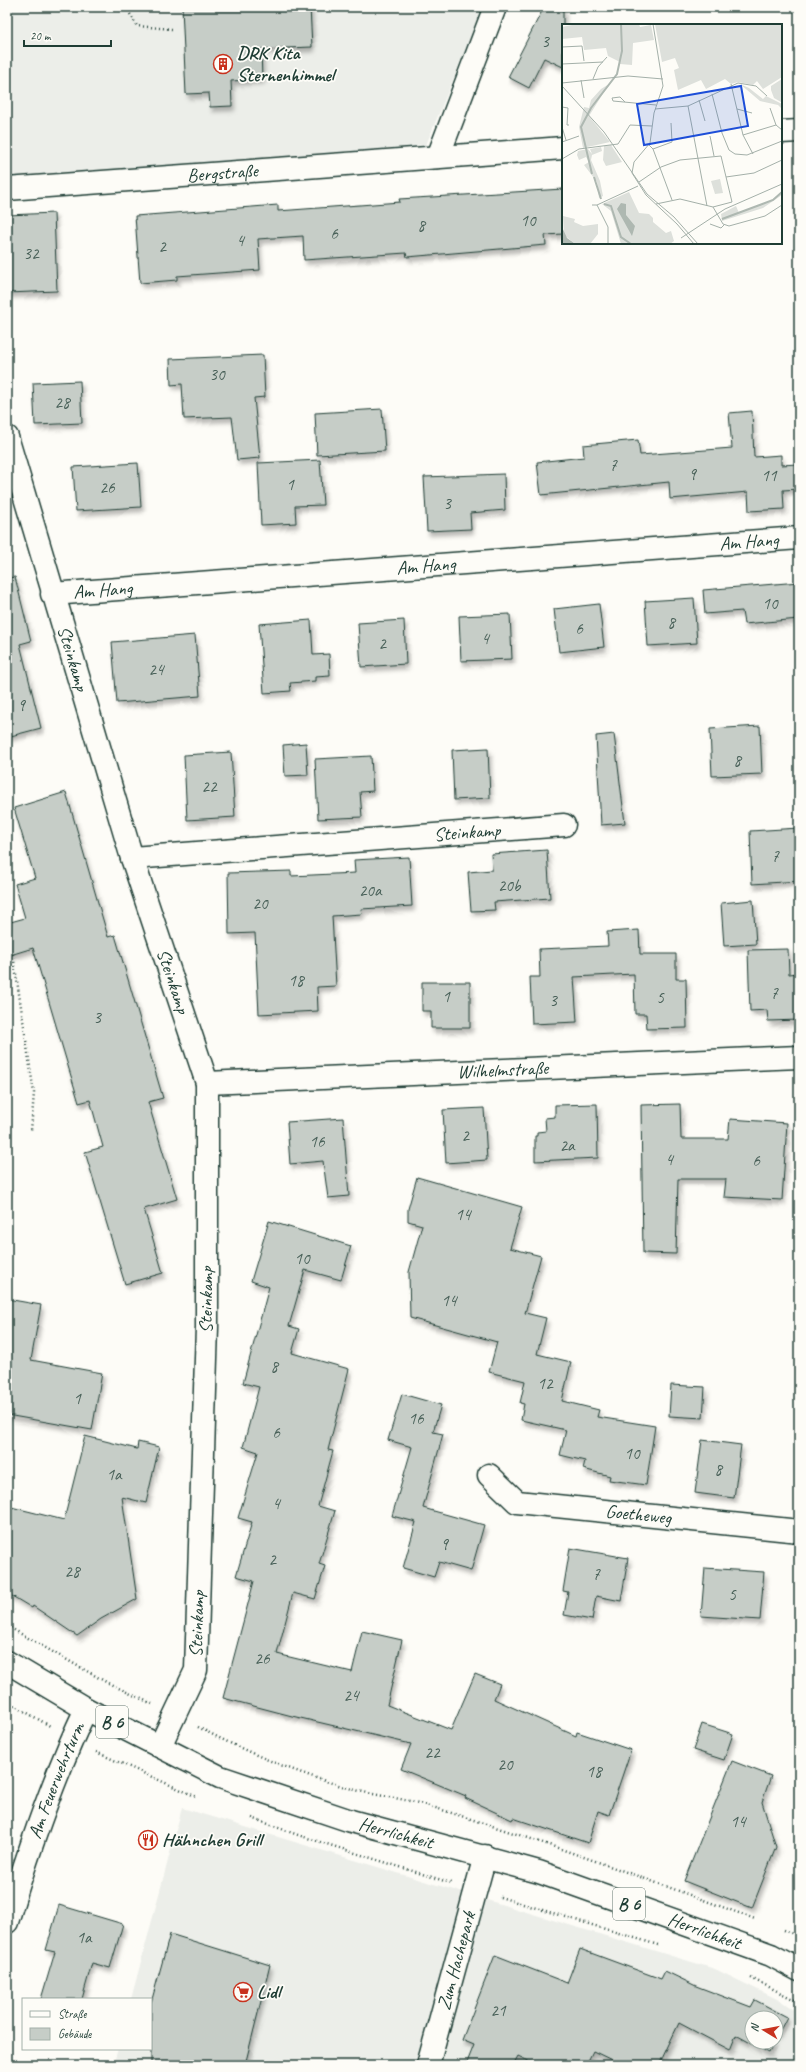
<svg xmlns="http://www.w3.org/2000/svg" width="806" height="2072" font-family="Caveat,sans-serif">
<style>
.built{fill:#eceee9;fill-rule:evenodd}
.building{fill:#c6cdc7;stroke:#1f3d34;filter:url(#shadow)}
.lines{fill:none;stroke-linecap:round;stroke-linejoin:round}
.minor-casing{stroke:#1f3d34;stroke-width:25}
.primary-casing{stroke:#1f3d34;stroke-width:25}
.path{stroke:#1f3d34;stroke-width:2.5;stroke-dasharray:1 3;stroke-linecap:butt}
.minor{stroke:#fdfcf7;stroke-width:22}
.primary{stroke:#fdfcf7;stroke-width:22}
.labels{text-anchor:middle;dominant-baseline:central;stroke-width:3.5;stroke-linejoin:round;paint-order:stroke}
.number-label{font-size:17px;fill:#496159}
.shield{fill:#fdfcf7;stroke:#62766e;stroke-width:1}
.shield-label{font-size:18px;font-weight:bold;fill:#1f3d34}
.poi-label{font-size:19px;font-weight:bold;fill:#1f3d34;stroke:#fdfcf7;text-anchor:start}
.street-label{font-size:19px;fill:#1f3d34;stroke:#fdfcf7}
.inset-river{fill:none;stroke:#aeb8b1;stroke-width:2}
.inset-road{fill:none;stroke:#a4b0a9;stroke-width:1}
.view{fill:#1d4ed8;fill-opacity:0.15;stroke:#1d4ed8;stroke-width:2}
.inset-edge{fill:none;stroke:#1f3d34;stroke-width:2}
</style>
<defs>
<filter id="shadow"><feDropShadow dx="2.5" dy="4.5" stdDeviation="2" flood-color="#0004"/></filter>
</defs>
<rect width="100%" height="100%" fill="#fdfcf7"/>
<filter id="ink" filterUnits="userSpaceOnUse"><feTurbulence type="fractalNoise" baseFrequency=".025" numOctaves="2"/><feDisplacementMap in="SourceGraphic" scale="8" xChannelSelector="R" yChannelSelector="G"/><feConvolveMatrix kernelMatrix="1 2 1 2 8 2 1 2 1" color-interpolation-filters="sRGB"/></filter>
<g filter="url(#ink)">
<path class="built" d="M7,7H483L426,145L7,183Z
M182,1808L715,1969L781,2001L799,2013V2065H113L118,2049H151V1999H131ZM752,2018H776V2042H752Z"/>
<path class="building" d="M182,7H310L312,47L261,49L262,79L231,81L232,106L210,107L209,93L186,94Z
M544,7H563V67L544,58L529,88L508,77Z
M563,189V234L545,235L546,245L407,257L406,253L304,260L303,236L258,239L260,270L177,276V280L140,283L135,216L278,205V211L400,202L399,199Z
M54,213L57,291L7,293V215Z
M263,355L265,397L254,398L260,458L237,460L232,417L184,419L182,384L171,385L170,359Z
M80,381L82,423L35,425L33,383Z
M382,409L385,451L317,455L315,413Z
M752,411L754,457L781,455V465L798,464L799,489L783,490L784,509L749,511L748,492L670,499L669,482L541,495L537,462L584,457L583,445L638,440L640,455L732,448L729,413Z
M320,460L323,505L295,506L296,523L261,525L258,463Z
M138,463L141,507L76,511L73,467Z
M504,474L505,510L470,513L471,529L427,531L424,477Z
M15,577L31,641L20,644L41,728L7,737V578Z
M799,582V619L744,624L742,611L705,614L703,590Z
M694,598L697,643L648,646L645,601Z
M599,604L604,647L559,652L554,609Z
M510,614L512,659L461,661L459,616Z
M311,620L313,655L329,654L330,676L315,677V681L290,683L291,691L264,693L259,624Z
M404,620L406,664L361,667L358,623Z
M195,635L200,696L117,703L112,642Z
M760,726L762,774L712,776L710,729Z
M614,734L625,823L601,825L596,736Z
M306,743L308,775L285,776L283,745Z
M488,748L490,798L454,800L452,750Z
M231,752L235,817L187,820L184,755Z
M371,756L373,791L360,792L362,817L318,819L315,759Z
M66,792L108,937L115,935L163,1098L148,1102L177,1199L144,1209L163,1273L125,1284L85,1152L103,1147L90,1100L79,1103L33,948L7,956V923L25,918L15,884L35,878L14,808Z
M799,828V881L752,884L750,831Z
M547,850L550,898L494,902L495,910L471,911L468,872L492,870L491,854Z
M409,857L412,906L361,909L362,914L332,916L336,986L317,987L318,1011L259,1014L255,933L229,934L228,873L291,871V876L355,873L354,860Z
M753,900L756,944L724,946L721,903Z
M639,930L640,954H676V979H686L687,1028L647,1029L646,1014H635L634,974L574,977L577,1022L532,1024L530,977H540L539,949L608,946L607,932Z
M788,949L789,974L799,973V1020L768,1021L767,1010L750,1011L748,950Z
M422,982H470V1028H431V1011H422Z
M597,1104L598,1158L535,1161V1136H537V1132L546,1131L545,1118L555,1117V1105Z
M680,1104L681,1139H728L730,1119L787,1123L782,1200L724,1197L726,1179H678L676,1254L643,1253L641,1105Z
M484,1108L487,1160L446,1163L443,1110Z
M343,1118L349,1196L328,1198L323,1161L290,1164L287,1122Z
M417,1177L522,1207L510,1248L541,1256L525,1313L546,1318L537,1354L571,1362L562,1401L599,1410L597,1417L655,1426L646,1485L609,1480L610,1476L583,1469L585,1461L560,1455L566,1430L521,1420L524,1404L520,1403L525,1381L489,1372L497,1342L410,1318L409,1272L422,1225L408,1221V1209Z
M269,1221L351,1246L341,1280L305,1270L289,1326L299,1329L292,1353L349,1369L328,1450L333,1451L318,1506L335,1511L319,1564L325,1566L315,1599L293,1593L277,1654L352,1672L362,1631L402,1640L387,1705L451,1730L475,1674L500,1684L494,1699L576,1736L577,1732L631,1750L609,1815L598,1811L588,1843L513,1818L512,1820L465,1798L466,1796L401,1769L411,1744L292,1716L223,1698L254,1581L236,1576L252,1522L238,1518L258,1452L243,1447L259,1387L243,1383L269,1287L251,1281Z
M7,1299L41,1305L31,1360L102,1373L92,1430L7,1415Z
M671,1385L705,1387L703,1418L669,1416Z
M402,1394L441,1405L433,1432L443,1434L423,1508L484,1525L471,1571L439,1562L434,1577L403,1568L416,1522L392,1516L412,1447L388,1440Z
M85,1436L137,1449L138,1442L159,1447L146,1503L122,1497L137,1599L101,1619L77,1636L33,1606L32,1608L7,1593V1506L64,1520Z
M702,1440L741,1445L734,1498L695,1493Z
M570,1548L628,1558L621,1601L596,1596L592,1620L564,1615L568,1592L563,1591Z
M705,1568L764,1572L760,1620L701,1616Z
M702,1724L733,1734L724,1760L693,1750Z
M732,1761L771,1776L762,1802L776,1847L752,1908L684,1881Z
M59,1905L123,1924L110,1968L92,1963L82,1999H41L55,1952L46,1950Z
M170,1934L270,1965L245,2065H151V2003Z
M580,1949L661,1979L665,1971L696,1986L751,2007L755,2000L787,2017L776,2038V2018H752V2042H774L769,2053L736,2035L730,2050L679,2023L659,2065H622L593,2051L586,2065H537L518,2056L513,2065H466L474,2045L462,2040L495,1955L567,1983Z"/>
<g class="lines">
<g class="minor-casing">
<g id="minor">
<path d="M781,132L799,131"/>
<path d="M438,157L495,7"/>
<path id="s1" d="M7,189L563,148"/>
<path id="s2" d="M7,437L132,858L207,1083V1327L196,1670L160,1746"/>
<path id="s3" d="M52,594L799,538"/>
<path id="s4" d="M132,858L564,825"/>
<path id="s5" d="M207,1083L799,1057"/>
<path id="s6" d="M489,1475L517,1502L799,1531"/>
<path id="s7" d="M7,1922C29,1849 53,1778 86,1709"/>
<path id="s8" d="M428,2065L485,1856"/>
</g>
</g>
<g class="primary-casing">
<g id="primary">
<path id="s9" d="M7,1662L86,1709L220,1777L351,1821L539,1872L771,1955L799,1970"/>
</g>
</g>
<path class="path" d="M126,7L137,26L172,29
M13,954L34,1093L31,1131
M7,1626L108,1683L152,1704
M7,1701L50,1726
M198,1727C247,1753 299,1774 352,1789C376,1796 402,1798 426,1805C537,1839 647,1879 755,1919
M96,1752L197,1797
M252,1818L298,1835L451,1883
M500,1897L658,1945
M783,1930L799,1936
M751,1978L799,2002"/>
<use href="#minor" class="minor"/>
<use href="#primary" class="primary"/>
</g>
</g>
<defs>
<g id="building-ring" transform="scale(1)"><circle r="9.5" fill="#fdfcf7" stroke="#c8321e" stroke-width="1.5"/><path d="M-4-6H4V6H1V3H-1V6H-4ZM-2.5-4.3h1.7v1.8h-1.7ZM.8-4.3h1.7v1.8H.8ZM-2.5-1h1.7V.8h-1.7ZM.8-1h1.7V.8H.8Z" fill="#c8321e"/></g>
<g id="restaurant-ring" transform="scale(1)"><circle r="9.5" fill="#fdfcf7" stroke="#c8321e" stroke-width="1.5"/><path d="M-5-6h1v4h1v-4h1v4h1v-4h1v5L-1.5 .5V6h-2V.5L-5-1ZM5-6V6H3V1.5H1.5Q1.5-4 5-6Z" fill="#c8321e"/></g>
<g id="supermarket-ring" transform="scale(1)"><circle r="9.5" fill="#fdfcf7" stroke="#c8321e" stroke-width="1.5"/><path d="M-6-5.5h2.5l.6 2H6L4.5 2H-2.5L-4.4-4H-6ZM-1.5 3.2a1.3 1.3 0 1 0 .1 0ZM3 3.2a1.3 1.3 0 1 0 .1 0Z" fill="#c8321e"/></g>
</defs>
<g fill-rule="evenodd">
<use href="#building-ring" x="223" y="64"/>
<use href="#restaurant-ring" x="148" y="1840"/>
<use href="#supermarket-ring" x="243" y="1992"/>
</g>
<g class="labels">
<g class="number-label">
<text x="545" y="41">3</text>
<text x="528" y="220">10</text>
<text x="421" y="225">8</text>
<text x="334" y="233">6</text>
<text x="240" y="240">4</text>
<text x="162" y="246">2</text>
<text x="31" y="253">32</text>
<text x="217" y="374">30</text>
<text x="62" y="402">28</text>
<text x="613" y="465">7</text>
<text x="692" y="474">9</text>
<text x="769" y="475">11</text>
<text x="290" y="484">1</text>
<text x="107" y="487">26</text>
<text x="447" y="503">3</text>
<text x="770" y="603">10</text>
<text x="671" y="622">8</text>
<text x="579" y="628">6</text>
<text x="485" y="638">4</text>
<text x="382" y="643">2</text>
<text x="156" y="669">24</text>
<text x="21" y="705">9</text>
<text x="737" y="760">8</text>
<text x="209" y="786">22</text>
<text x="775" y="856">7</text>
<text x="509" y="885">20b</text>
<text x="370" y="890">20a</text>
<text x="260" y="903">20</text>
<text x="296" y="980">18</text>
<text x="774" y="993">7</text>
<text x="446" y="996">1</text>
<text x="660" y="997">5</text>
<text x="553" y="1000">3</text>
<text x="97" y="1017">3</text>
<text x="465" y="1135">2</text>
<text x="317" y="1141">16</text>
<text x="567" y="1145">2a</text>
<text x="669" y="1159">4</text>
<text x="756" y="1160">6</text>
<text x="463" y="1214">14</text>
<text x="302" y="1258">10</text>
<text x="449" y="1300">14</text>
<text x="274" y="1366">8</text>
<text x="545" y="1383">12</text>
<text x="77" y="1398">1</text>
<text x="416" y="1418">16</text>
<text x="276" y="1432">6</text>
<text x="632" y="1453">10</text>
<text x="718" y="1469">8</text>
<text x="114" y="1474">1a</text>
<text x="276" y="1503">4</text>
<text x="444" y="1544">9</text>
<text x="272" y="1559">2</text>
<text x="72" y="1571">28</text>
<text x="596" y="1574">7</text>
<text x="732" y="1594">5</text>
<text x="262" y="1658">26</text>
<text x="351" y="1695">24</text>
<text x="432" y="1752">22</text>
<text x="505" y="1764">20</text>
<text x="594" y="1771">18</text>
<text x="738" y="1821">14</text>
<text x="84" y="1937">1a</text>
<text x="498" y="2010">21</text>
</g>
<g class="shield">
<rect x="96" y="1706" width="32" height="32" rx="3"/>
<rect x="613" y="1888" width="32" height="32" rx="3"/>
</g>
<g class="shield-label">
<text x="112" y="1722">B 6</text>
<text x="629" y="1904">B 6</text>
</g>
<g class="poi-label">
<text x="237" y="53">DRK Kita<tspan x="237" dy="22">Sternenhimmel</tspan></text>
<text x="162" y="1840">Hähnchen Grill</text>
<text x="257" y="1992">Lidl</text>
</g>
<g class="street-label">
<text stroke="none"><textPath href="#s1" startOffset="216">Bergstraße</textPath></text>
<text stroke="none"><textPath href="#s3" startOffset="699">Am Hang</textPath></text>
<text stroke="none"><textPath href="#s3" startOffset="375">Am Hang</textPath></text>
<text stroke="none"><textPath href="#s3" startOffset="51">Am Hang</textPath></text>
<text stroke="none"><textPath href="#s2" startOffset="231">Steinkamp</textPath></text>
<text stroke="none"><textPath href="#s4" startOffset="336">Steinkamp</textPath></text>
<text stroke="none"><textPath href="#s2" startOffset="569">Steinkamp</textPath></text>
<text stroke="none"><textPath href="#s5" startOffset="296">Wilhelmstraße</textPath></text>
<text transform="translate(206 1300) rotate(-90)">Steinkamp</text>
<text stroke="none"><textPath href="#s6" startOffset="161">Goetheweg</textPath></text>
<text transform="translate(197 1624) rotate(-88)">Steinkamp</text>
<text stroke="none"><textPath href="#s7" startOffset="150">Am Feuerwehrturm</textPath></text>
<text stroke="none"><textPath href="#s9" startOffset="427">Herrlichkeit</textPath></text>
<text stroke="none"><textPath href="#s9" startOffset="751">Herrlichkeit</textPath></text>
<text stroke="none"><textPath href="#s8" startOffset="108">Zum Hachepark</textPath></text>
</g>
</g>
<g transform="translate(562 24)">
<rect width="220" height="220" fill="#fdfcf7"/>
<path d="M15,0H77L78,3L89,1L92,16L71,19L70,41L58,40V38L46,32L44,24L22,26L20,13L0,15V3ZM93,0H220V53L201,65L195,57L191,61L176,58L169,60L163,55L144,65L139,56L116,66L112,46L117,44L113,34L100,38ZM220,55V78H219L212,74L209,66V62ZM47,60L27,92L48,118L21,124L17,103L22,83L27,84L29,76L39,65ZM178,60L187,64L201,75L204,72L220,80V85L216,81L198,77ZM49,121L60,138L44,142L41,136L42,122ZM39,123L40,127L30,131L29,136L38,157L41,172L37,174L35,158L22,141L27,138L24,133L17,136L15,131L16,127L26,125L30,130L28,125ZM158,155L161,169L153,170L149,157ZM220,167V171L201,184L160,197L159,190L174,182L177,189L193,183L210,176ZM67,168L77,189L87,190L91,194V198L104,209L109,207L112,217L108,220H59L49,187L40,180ZM1,192L13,195L12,198L21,202L36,200V210L28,220L12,219L2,211Z" fill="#dde0db"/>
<path d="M59,179L64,180V191L73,202L70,212L55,185ZM0,203L5,214L12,219L24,220H0Z" fill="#aeb8b1"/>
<path class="inset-river" d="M30,150L19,103L29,84L55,50L60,27L59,0M32,153L39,175M42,180L49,182L59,213L69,220M160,195L211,176L220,168"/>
<path class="inset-road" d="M91,0L101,62L92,89L88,119L72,138L70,149L84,171L115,200L132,220M0,23L20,22L22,37M0,40L41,38M31,55L36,43L45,33M19,56L22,74M0,59L66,52L101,55M169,60L181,111L191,130M0,62L42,108L85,170L112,193L136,220M150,70L160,109L167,126L173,130L185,131L220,117M137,76L143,97M63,78L58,73L50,74L51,77L94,81M126,82L145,182M0,83L6,84L5,101H7M208,84L214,101L220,106M93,85L126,82L176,59L194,62L205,72M175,85L190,89M0,103L4,116M181,111L214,101M148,112L152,132M0,118L17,112M87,121L91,125L110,176M91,125L110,118L109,99M0,135L17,125L56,120L68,101L90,102M164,153L192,149L220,136M77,158L99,143L118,136L159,132L170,178L151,183M94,180L118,175L151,183L161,200L167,202L203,192L220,181M30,181H35L76,162M35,181L46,203V220M148,200L159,204L162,201M119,214L163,185L220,160"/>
<path class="view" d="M179,62L186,102L82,121L75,80Z"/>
<rect width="220" height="220" class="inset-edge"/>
</g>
<rect width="806" height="2072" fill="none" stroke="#fdfcf7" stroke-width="24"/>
<rect x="12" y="12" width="782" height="2048" fill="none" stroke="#1f3d34" stroke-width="1.5" filter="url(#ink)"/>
<rect x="22" y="1998" width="130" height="52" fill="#fdfcf7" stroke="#a4b0a9"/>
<rect x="30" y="2011" width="20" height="6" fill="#fdfcf7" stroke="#a4b0a9"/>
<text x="58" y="2018" font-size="12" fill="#1f3d34">Straße</text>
<rect x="30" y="2028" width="20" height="12" fill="#c6cdc7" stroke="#a4b0a9"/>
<text x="58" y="2038" font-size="12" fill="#1f3d34">Gebäude</text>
<g transform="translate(764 2030) rotate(280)"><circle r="19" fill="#fdfcf7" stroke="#a4b0a9"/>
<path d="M0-3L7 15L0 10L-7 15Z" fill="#c8321e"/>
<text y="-6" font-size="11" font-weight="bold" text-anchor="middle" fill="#1f3d34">N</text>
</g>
<path d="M24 40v6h87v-6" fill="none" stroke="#1f3d34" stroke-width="2"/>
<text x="30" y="40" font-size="12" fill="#1f3d34" stroke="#fdfcf7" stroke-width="3" paint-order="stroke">20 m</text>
</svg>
